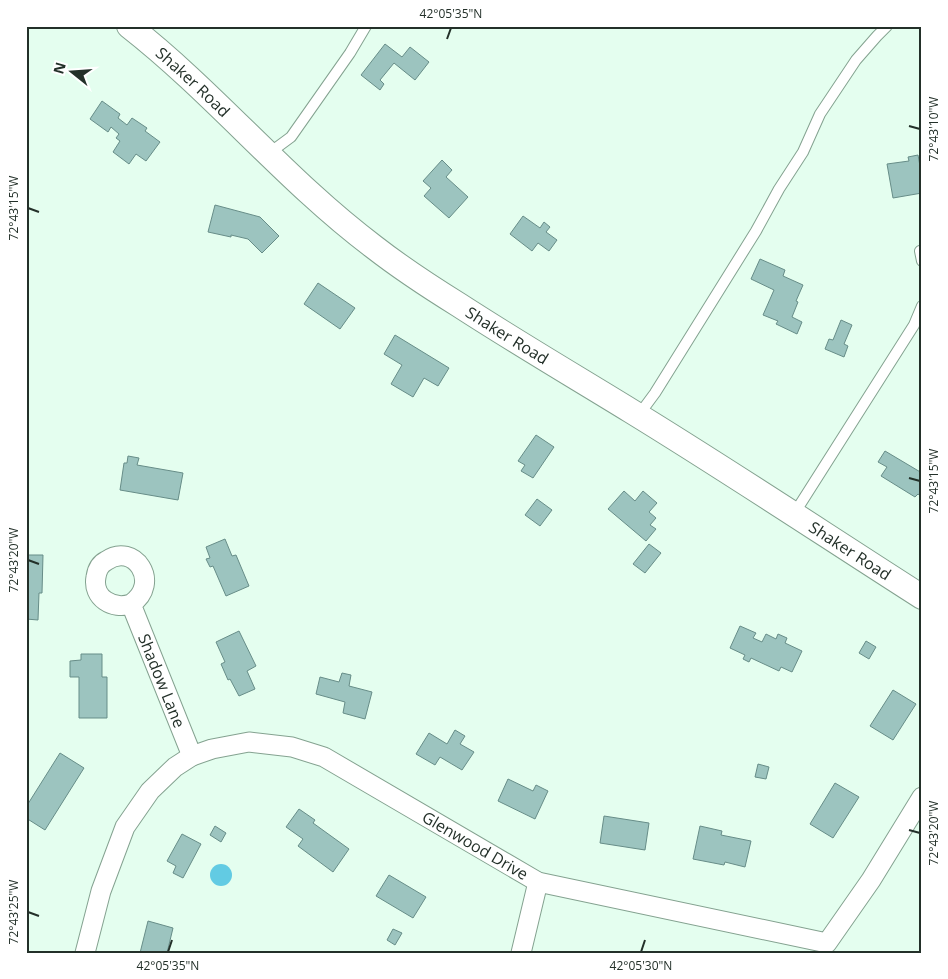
<svg xmlns="http://www.w3.org/2000/svg" width="948" height="979" font-family="'Open Sans',sans-serif">
<style>
.water{fill:#62cbe3}
.building{fill:#9cc4bf;stroke:#678d88}
.lines{fill:none;stroke-linecap:round;stroke-linejoin:round}
.service-casing{stroke:#84a290;stroke-width:12}
.minor-casing{stroke:#84a290;stroke-width:21}
.tertiary-casing{stroke:#84a290;stroke-width:26}
.service{stroke:#fff;stroke-width:10}
.minor{stroke:#fff;stroke-width:19}
.tertiary{stroke:#fff;stroke-width:24}
.ticks{fill:none;stroke:#233029;stroke-width:2}
.labels{text-anchor:middle;dominant-baseline:central;stroke-width:4.5;stroke-linejoin:round;paint-order:stroke}
.street-label{font-size:16px;fill:#233029;stroke:#fff}
.neatline{fill:none;stroke:#233029;stroke-width:2}
.ticks-label{font-size:12px;text-anchor:middle;fill:#233029}
</style>
<rect width="100%" height="100%" fill="#e4feef"/>
<path class="water" d="M210 875a11 11 0 1 1 22 0a11 11 0 1 1-22 0Z"/>
<path class="building" d="M385,44L402,57L410,47L429,62L415,80L394,63L380,80L384,84L380,90L361,75Z
M102,101L120,114L118,118L127,125L132,118L147,128L145,131L160,142L146,161L136,154L129,164L113,152L120,141L116,138L119,134L111,127L108,132L90,119Z
M918,155L922,177V193L893,198L887,164L909,161L908,157Z
M442,160L452,170L446,177L468,197L449,218L424,196L431,188L423,181Z
M215,205L260,217L279,236L262,253L248,239L231,235V237L208,232Z
M523,216L540,228L544,222L550,227L546,232L557,240L549,251L538,243L532,251L510,234Z
M760,259L785,270L783,276L803,285L796,301L798,302L792,317L802,322L797,334L776,324L778,321L763,315L774,290L751,279Z
M318,283L355,308L340,329L304,304Z
M841,320L852,325L844,344L848,346L844,357L825,349L829,339L833,340Z
M395,335L449,368L438,386L424,378L413,397L391,384L402,365L384,354Z
M536,435L554,447L533,478L521,471L525,465L518,461Z
M885,451L922,473V497L918,494L915,497L881,476L887,467L878,462Z
M128,456L139,458L137,465L183,473L178,500L120,490L124,463H127Z
M624,491L635,501L643,491L657,503L649,512L656,518L650,525L656,529L646,541L608,509Z
M537,499L552,510L540,526L525,515Z
M225,539L232,556L236,555L249,586L226,596L213,566L210,567L206,559L210,558L206,547Z
M649,544L661,553L645,573L633,564Z
M26,555H43L42,593H39L38,620L26,619Z
M740,626L756,633L753,638L762,642L766,634L776,639L778,634L787,638L785,643L802,651L792,672L781,667L779,671L751,658L749,662L743,659L745,655L730,648Z
M239,631L256,666L247,671L255,689L239,696L230,679L228,680L221,664L225,662L216,642Z
M866,641L876,647L869,659L859,653Z
M81,654H102V677H107V718H79V677H70V661L81,660Z
M342,673L351,675L349,686L372,692L365,719L343,713L345,702L316,694L320,677L339,682Z
M893,690L916,704L893,740L870,726Z
M455,730L465,736L460,744L474,752L462,770L440,757L435,765L416,754L429,733L447,744Z
M60,753L84,768L45,830L26,818V807Z
M758,764L769,767L766,779L755,777Z
M508,779L533,791L536,785L548,791L535,819L498,801Z
M835,783L859,797L833,838L810,824Z
M299,809L315,820L313,823L349,849L333,872L298,846L303,839L286,827Z
M604,816L649,823L645,850L600,843Z
M215,826L226,833L221,842L210,835Z
M700,826L722,831L721,835L751,841L745,867L725,862L724,865L693,859Z
M182,834L201,844L183,878L173,873L176,866L167,861Z
M389,875L426,897L413,918L376,896Z
M148,921L173,928L167,953H140Z
M393,929L402,933L395,945L387,940Z"/>
<g class="lines">
<g class="service-casing">
<path id="service" d="M268,154L291,137L350,53L366,26
M920,251L922,261
M638,416L655,393L756,231L779,189L803,152L820,114L856,60L877,36L887,26
M794,514L914,325L922,306"/>
</g>
<g class="minor-casing">
<g id="minor">
<path id="s1" d="M131,604C162,583 134,541 106,561C100,564 97,570 96,577C92,598 113,610 131,604L192,756"/>
<path id="s2" d="M85,953L101,891L125,827L150,791L175,767L192,756L212,749L249,742L292,747L324,757L538,882L827,943L871,880L922,797"/>
<path d="M521,953L538,882"/>
</g>
</g>
<g class="tertiary-casing">
<g id="tertiary">
<path id="s3" d="M129,26C216,94 286,181 374,247C401,268 430,287 459,305C516,342 574,376 631,411C729,471 825,535 922,597"/>
</g>
</g>
<use href="#service" class="service"/>
<use href="#minor" class="minor"/>
<use href="#tertiary" class="tertiary"/>
</g>
<path class="ticks" d="M447,39L451,28M909,126L920,129M28,208L39,212M909,478L920,481M28,560L39,564M909,830L920,833M28,912L39,916M168,952L172,940M641,952L645,940"/>
<g class="labels">
<g class="street-label">
<text stroke="none"><textPath href="#s3" startOffset="85">Shaker Road</textPath></text>
<text stroke="none"><textPath href="#s3" startOffset="490">Shaker Road</textPath></text>
<text stroke="none"><textPath href="#s3" startOffset="895">Shaker Road</textPath></text>
<text stroke="none"><textPath href="#s1" startOffset="238">Shadow Lane</textPath></text>
<text stroke="none"><textPath href="#s2" startOffset="542">Glenwood Drive</textPath></text>
</g>
</g>
<rect width="948" height="979" fill="none" stroke="#ffffff" stroke-width="55"/>
<g transform="translate(72 72) rotate(287)" stroke="#ffffff" stroke-width="4" paint-order="stroke">
<path d="M0-4L9 19L0 12L-9 19Z" fill="#233029"/>
<text y="-8" font-size="14" font-weight="bold" text-anchor="middle" fill="#233029">N</text>
</g>
<rect x="28" y="28" width="892" height="924" class="neatline"/>
<g class="ticks-label">
<text x="451" y="18">42°05'35"N</text>
<text transform="translate(934 129) rotate(-90)" y="4">72°43'10"W</text>
<text transform="translate(14 208) rotate(-90)" y="4">72°43'15"W</text>
<text transform="translate(934 481) rotate(-90)" y="4">72°43'15"W</text>
<text transform="translate(14 560) rotate(-90)" y="4">72°43'20"W</text>
<text transform="translate(934 833) rotate(-90)" y="4">72°43'20"W</text>
<text transform="translate(14 912) rotate(-90)" y="4">72°43'25"W</text>
<text x="168" y="970">42°05'35"N</text>
<text x="641" y="970">42°05'30"N</text>
</g>
</svg>
